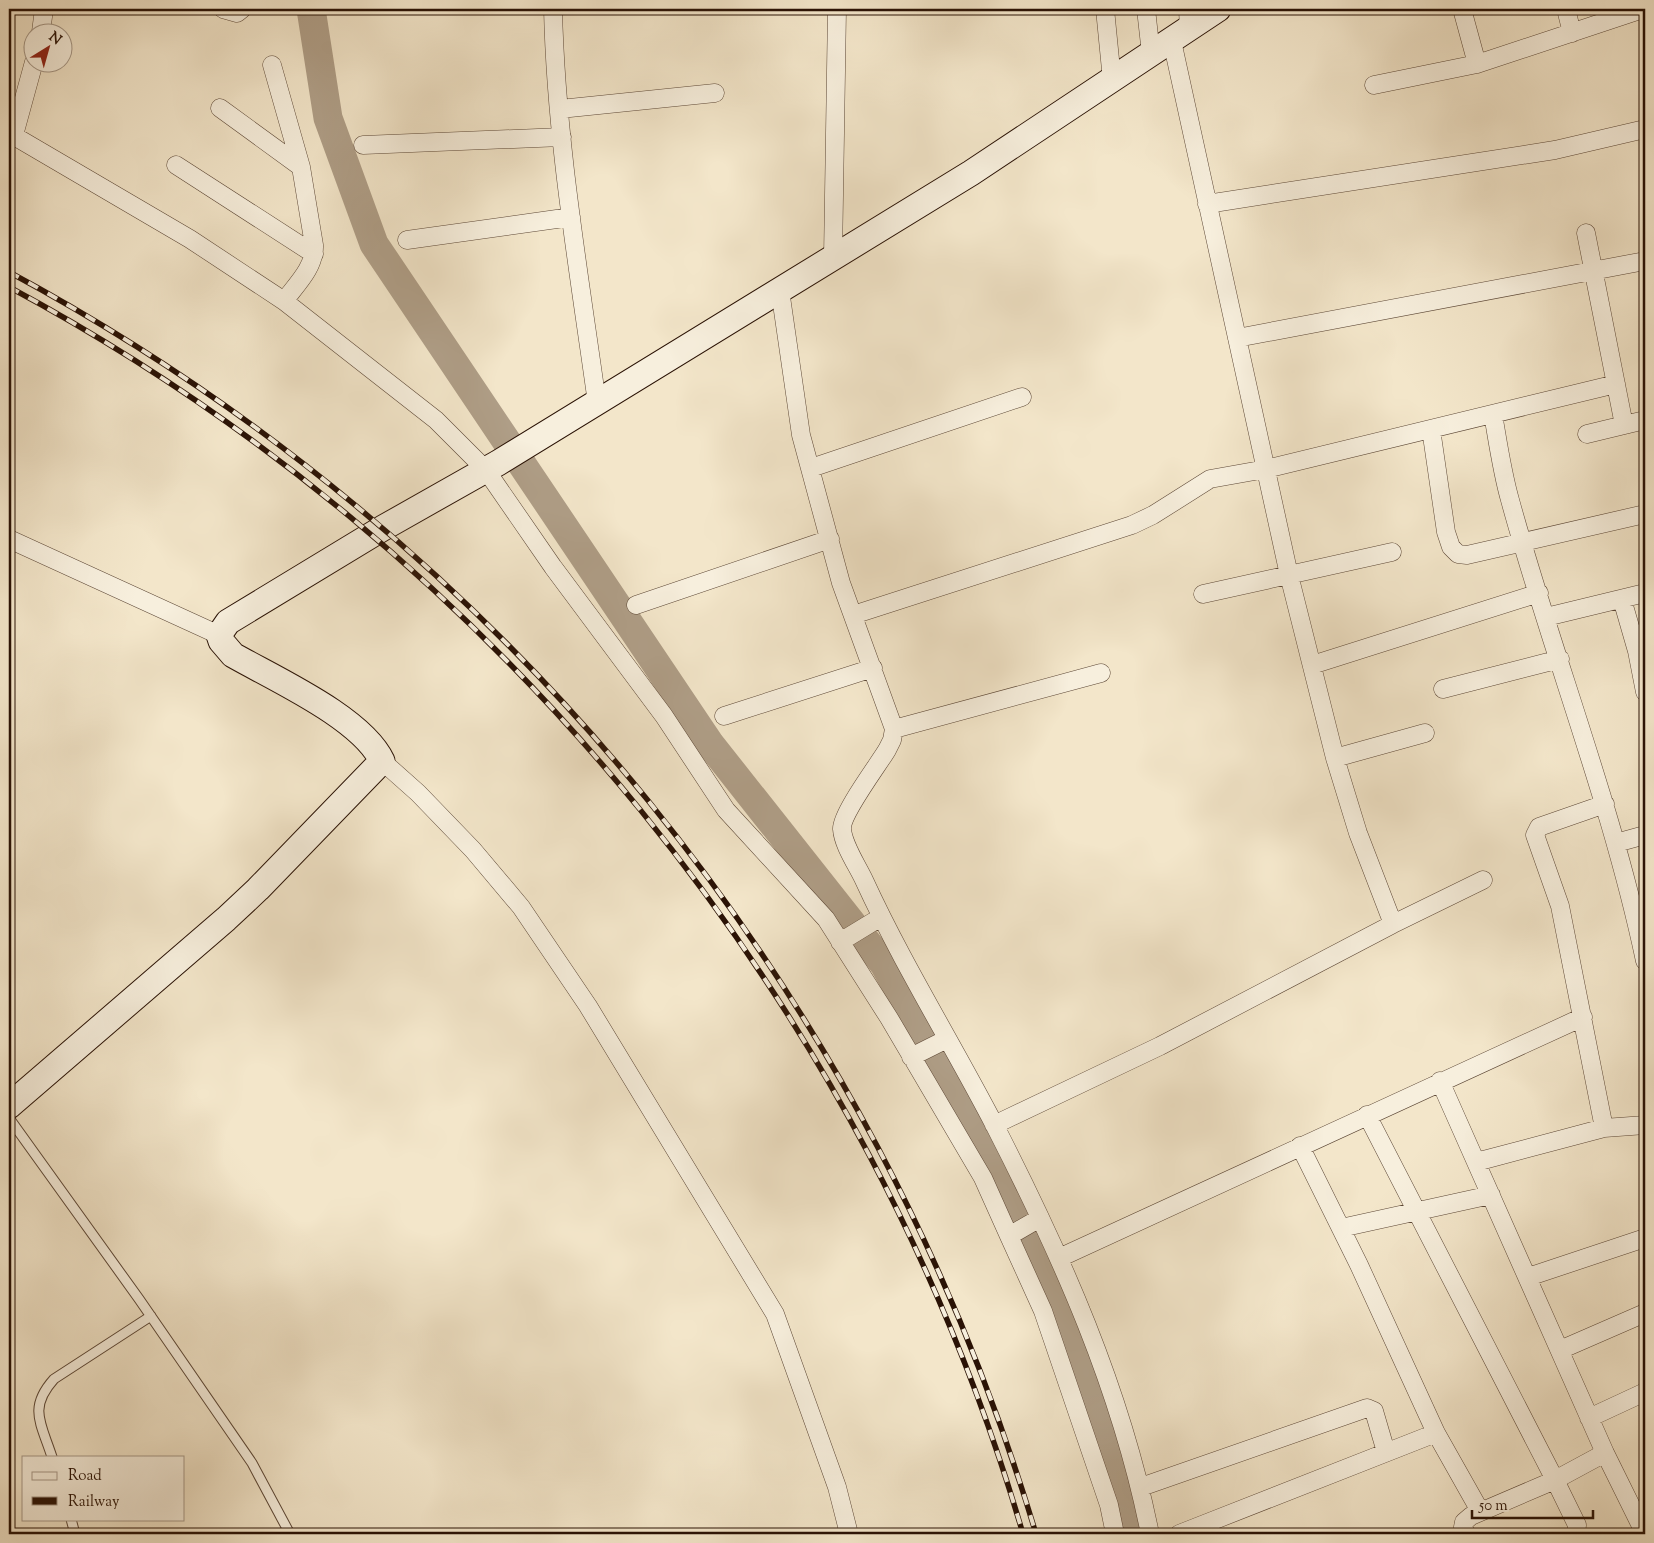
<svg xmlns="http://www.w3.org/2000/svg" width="1654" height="1543" font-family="'Sorts Mill Goudy',serif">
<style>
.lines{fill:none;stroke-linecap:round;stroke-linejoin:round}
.river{stroke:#af9e87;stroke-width:29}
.lane-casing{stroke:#5c4736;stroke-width:11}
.street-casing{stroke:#5c4736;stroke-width:19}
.secondary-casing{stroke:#2a1205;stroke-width:27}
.lane{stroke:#f7efdd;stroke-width:9}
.street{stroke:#f7efdd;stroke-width:18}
.secondary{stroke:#f7efdd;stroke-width:25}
.rail-casing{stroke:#2a1205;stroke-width:5.5}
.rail{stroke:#f7efdd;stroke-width:4;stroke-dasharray:11;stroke-linecap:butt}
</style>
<rect width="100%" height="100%" fill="#f3e6ca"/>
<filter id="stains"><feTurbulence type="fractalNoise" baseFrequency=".004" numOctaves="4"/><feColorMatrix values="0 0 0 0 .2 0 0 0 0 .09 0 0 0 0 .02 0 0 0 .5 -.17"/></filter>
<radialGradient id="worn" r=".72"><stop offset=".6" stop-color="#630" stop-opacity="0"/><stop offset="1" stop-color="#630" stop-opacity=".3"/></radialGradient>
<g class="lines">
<path class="river" d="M311,9L328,118L374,244L710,744L884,964L994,1161L1064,1320L1104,1434L1129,1534"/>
<g class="lane-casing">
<path id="lane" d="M9,1118L139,1299L252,1463L290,1534
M52,1457C41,1423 28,1408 54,1379L151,1316
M71,1519L75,1534"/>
</g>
<g class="street-casing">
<path id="street" d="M223,9L237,13L242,9
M553,9C556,141 579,272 597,403
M1105,9L1112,80
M1146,9L1151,54
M1188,9L1189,30
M1462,9L1477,64
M1566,9L1572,33
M41,32L44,9
M1172,41L1289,575L1335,758L1358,833L1393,924
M272,65L301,167L314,245C315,267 297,284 284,301
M1374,85L1477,64L1643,9
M220,108L301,167
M560,109L715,93
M9,133L190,239L284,301L436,420L486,470L553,567L664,716L726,810L826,919L889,1018L983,1178L1009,1236L1043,1311L1109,1505L1115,1534
M14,135L34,62
M363,145L562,137
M176,165L314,254
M1207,204L1555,150L1645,129
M1586,233L1624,425
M407,240L571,217
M833,258L837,9
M780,290L801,435L841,583L894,729L892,740L887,750C878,765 841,814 842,829C843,845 857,865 864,880C903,965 952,1043 995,1126C1062,1257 1121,1389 1150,1534
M1237,338L1645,261
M1493,414C1498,443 1502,472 1510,500C1552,654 1612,804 1645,961
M1431,429L1446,532L1451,547L1458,554L1467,555L1645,514
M1587,434L1645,420
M811,468L1022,397
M9,539L219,635
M1203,594L1392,552
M1622,599L1637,651L1645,692
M636,605L830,539
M853,615L1132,525L1153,515L1210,479L1266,469L1616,384
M1546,617L1645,593
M1312,665L1539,593
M1443,689L1560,659
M724,716L873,668
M894,729L1101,673
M1335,758L1425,733
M382,761L418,793L473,850L521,907L588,1006L775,1314L837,1487L849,1534
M1616,843L1645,835
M840,942L881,917
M911,1057L947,1039
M1440,1081L1605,1453L1645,1534
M1367,1115L1555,1480L1577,1525L1576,1534
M994,1125L1160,1046L1393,924L1483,880
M1604,1128L1560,906L1535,835L1539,827L1605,804
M1300,1146L1359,1265L1436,1433L1480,1511
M1476,1162L1604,1128L1645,1125
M1341,1228L1491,1195
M1009,1236L1040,1218
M1059,1258L1583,1017
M1528,1277L1645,1238
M1560,1350L1645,1313
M1589,1418L1645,1392
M1141,1487L1367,1408L1374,1411L1386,1452
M1179,1534L1436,1433
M1466,1534L1463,1527L1464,1522L1471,1516L1555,1480L1605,1453"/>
</g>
<g class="secondary-casing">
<path id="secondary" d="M9,1106L226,919L258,889L382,761C362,718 275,679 233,655L221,641L219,635L228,622L383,528L498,463L971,173L1218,9"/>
</g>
<use href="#lane" class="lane"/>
<use href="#street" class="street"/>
<use href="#secondary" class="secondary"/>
<g class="rail-casing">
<path id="rail" d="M9,272C505,539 875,994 1036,1534
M9,287C494,547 869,1005 1023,1534"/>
</g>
<use href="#rail" class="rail"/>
</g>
<rect width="1654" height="1543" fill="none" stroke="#f3e6ca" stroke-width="30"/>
<rect x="10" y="10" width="1634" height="1523" fill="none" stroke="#2a1205" stroke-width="2.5"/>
<rect x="15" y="15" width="1624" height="1513" fill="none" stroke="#2a1205"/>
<rect x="22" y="1456" width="162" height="65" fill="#f7efdd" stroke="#a59787"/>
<rect x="32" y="1472" width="25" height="8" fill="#f7efdd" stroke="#a59787"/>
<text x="68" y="1480" font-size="15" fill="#2a1205">Road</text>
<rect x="32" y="1497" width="25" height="8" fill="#2a1205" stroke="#a59787"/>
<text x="68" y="1506" font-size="15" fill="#2a1205">Railway</text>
<g transform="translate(48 48) rotate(37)"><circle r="24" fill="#f7efdd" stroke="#a59787"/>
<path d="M0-4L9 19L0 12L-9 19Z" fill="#8f2418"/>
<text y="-8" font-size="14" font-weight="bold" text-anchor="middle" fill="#2a1205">N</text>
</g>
<path d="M1472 1510v8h121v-8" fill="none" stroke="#2a1205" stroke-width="2.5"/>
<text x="1479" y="1510" font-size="15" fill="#2a1205" stroke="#f7efdd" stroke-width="4" paint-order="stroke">50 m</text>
<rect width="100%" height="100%" filter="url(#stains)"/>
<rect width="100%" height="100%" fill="url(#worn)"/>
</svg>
